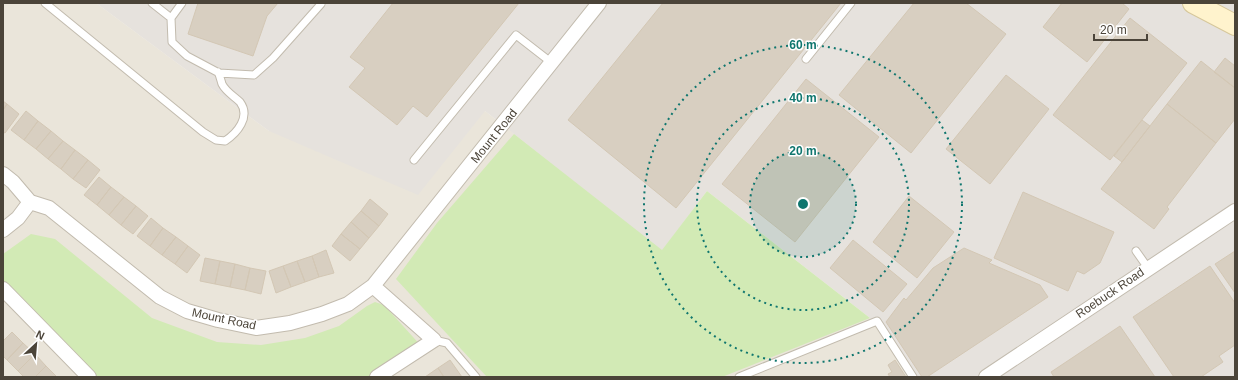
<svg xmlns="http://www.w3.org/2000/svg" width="1238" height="380" font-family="Arial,sans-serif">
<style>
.residential{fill:#eae5da}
.industrial{fill:#e6e2dd}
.green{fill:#d2eab5}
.building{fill:#d8cfc1;stroke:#d3c7b4}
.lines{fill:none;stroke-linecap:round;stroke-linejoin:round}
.lane-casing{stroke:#c2bbae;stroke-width:9}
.street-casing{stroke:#c2bbae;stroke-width:16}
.secondary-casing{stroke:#d6c79b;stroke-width:22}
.lane{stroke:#fff;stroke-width:7}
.street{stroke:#fff;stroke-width:14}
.secondary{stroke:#fff3cd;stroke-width:20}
.ring{fill:none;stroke:#0f766e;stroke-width:2;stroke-dasharray:2 4}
.labels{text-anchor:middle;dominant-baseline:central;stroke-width:3;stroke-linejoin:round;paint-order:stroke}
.street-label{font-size:12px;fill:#4b4439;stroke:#fff}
.centre{fill:#0f766e;stroke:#fff;stroke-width:2}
.ring-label{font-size:12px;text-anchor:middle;font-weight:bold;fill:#0f766e;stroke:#fff;stroke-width:3;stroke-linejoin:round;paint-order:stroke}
</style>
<rect width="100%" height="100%" fill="#f6f3ec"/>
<path class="residential" d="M3,3H96L269,131L485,111L662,250L870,318L878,329L908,377H3Z"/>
<path class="industrial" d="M96,3H1235V377H908L878,329L870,318L707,191L662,251L485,111L418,195L269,131Z"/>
<path class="green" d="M514,134L662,250L707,191L870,318L722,377H487L396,279L437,223Z
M31,234L55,239L152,318L217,342L261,345L305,338L339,326L367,306L375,302L384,305L423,348L377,377H96L3,281V254Z"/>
<path class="building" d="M198,3H278L267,16L253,56L188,34Z
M393,3H519L427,117L413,106L397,125L349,87L365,68L350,57Z
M663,3H841L676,208L568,120Z
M914,3H966L1006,34L911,153L839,95Z
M1062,3H1122L1129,9L1087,62L1043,27Z
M1130,18L1187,63L1110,160L1053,115Z
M1225,58L1235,66V88L1214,72Z
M1201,61L1235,88V119L1216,143L1167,104Z
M1006,75L1049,109L990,184L946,149Z
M806,79L879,137L795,242L722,184Z
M3,101L7,104L3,110Z
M7,104L19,114L5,133L3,132V110Z
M1167,104L1216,143L1167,207L1169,209L1154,229L1101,189Z
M26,111L38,121L24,140L11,130Z
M1142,120L1150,126L1122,162L1114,156Z
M38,121L51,131L36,149L24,140Z
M51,131L63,141L48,159L36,149Z
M63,141L75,150L61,169L48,159Z
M75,150L88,160L73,179L61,169Z
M88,160L100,170L86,188L73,179Z
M99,177L111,187L97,205L84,195Z
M111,187L124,197L109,215L97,205Z
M1023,192L1114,232L1100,263L1084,274L1077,271L1068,291L994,258Z
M909,196L954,232L917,278L873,242Z
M124,197L136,206L121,225L109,215Z
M370,199L388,214L379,226L361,211Z
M136,206L148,216L133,234L121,225Z
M361,211L379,226L369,238L351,222Z
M151,218L163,228L150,246L137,236Z
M351,222L369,238L360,249L341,234Z
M163,228L176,237L162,255L150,246Z
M341,234L360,249L350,261L332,246Z
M176,237L188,246L175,264L162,255Z
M853,240L907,284L883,312L830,268Z
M188,246L200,255L187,273L175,264Z
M964,248L992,260L989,263L1040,285L1048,297L927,377H922L886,322L904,298L906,300L933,268Z
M326,250L334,273L319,277L312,256Z
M1235,251V293L1215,264Z
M312,256L319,277L305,282L297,261Z
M205,258L220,261L215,284L200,281Z
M220,261L235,264L230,287L215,284Z
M297,261L305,282L291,287L283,266Z
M235,264L250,268L245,290L230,287Z
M283,266L291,287L276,293L269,271Z
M1210,266L1235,303V345L1219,356L1223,362L1201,377H1174L1133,317Z
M250,268L266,271L261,294L245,290Z
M1120,326L1155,377H1054L1051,372Z
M12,332L23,343L7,360L3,356V341Z
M23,343L35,354L18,371L7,360Z
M35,354L46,366L35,377H24L18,371Z
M450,360L462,377H444L438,368Z
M895,360L906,377H890L888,374L892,372L888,365Z
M46,366L57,377H35Z
M438,368L444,377H425Z"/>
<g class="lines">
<g class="lane-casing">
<path id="lane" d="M45,3L203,132L216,140L225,141C237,133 251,117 240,102C234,96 226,92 222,84C221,81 220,76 218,72
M152,3L171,18L182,3
M171,18L172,42L187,56L219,73L254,75L273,58L321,4
M806,59L851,3
M414,160L516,35L552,63
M1136,251L1148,268
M434,340L447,343L476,377
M739,377L877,321L913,377"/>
</g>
<g class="street-casing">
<path id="street" d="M3,174L13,182L30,202L49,208L160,297L187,311L218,320L256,328L290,323L322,314L348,304L373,286L599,3
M3,230L18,218L30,202
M373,286L434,340L377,377
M3,289L89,377
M986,377L1235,211"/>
</g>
<g class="secondary-casing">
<path id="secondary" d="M1193,3L1235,25"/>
</g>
<use href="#lane" class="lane"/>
<use href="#street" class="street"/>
<use href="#secondary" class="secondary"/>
</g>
<circle cx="803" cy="204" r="53" fill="#0f766e" fill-opacity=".12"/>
<g class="ring">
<circle cx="803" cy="204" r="53"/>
<circle cx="803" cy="204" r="106"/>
<circle cx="803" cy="204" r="159"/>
</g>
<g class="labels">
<g class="street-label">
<text transform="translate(494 136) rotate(-51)">Mount Road</text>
<text transform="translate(1110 293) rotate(-34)">Roebuck Road</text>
<text transform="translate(224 319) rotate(12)">Mount Road</text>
</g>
</g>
<circle cx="803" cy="204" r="6" class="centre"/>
<g class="ring-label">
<text x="803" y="49">60 m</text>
<text x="803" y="102">40 m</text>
<text x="803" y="155">20 m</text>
</g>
<rect width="1238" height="380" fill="none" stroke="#4b4439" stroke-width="8"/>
<g transform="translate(36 344) rotate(26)" stroke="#ffffff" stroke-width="3" paint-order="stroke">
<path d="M0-3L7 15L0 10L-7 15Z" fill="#4b4439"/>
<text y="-6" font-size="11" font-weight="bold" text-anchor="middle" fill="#4b4439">N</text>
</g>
<path d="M1094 34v6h53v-6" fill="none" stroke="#4b4439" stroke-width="2"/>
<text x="1100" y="34" font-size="12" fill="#4b4439" stroke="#ffffff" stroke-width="3" paint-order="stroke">20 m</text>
</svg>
